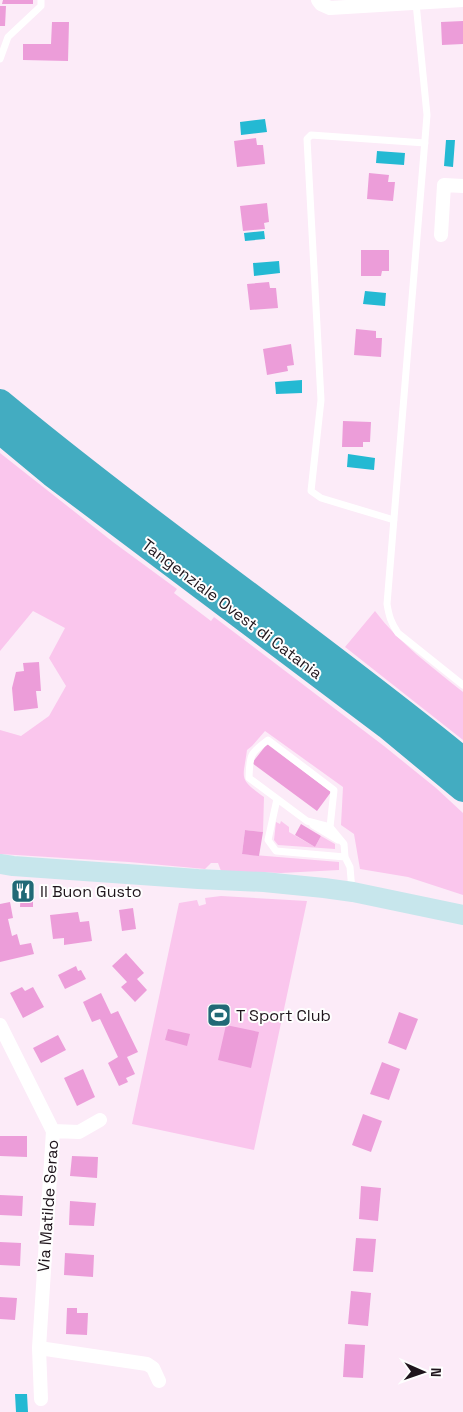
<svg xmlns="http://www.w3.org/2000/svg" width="463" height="1412" font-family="'Space Grotesk',sans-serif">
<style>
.green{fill:#fac6ed}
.water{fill:#24b9d3}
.building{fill:#ec9dd9}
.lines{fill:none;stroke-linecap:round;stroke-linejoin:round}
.service{stroke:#fff;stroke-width:7}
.minor{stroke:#fff;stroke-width:14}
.secondary{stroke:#c7e6ec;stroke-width:20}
.motorway{stroke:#43acc1;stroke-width:26}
.labels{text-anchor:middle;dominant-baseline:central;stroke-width:4;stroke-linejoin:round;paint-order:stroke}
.street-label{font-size:16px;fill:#1f151c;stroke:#fefefe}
.poi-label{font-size:16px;fill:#1f151c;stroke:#fefefe;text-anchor:start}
</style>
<rect width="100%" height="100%" fill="#fcebf8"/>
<path class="green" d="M0,453L113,542L177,589L174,593L211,621L214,617L384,746L436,788L463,813V895L408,877L360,869L354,834L341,825L343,787L265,731L252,746L247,750C243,780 238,778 264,797L263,832L245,830L242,854L339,862V870L281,873L221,871L218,863H211L205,869L129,862L0,854V730L21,736L49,716L66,686L49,658L65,628L33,611L0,651Z
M375,611C399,643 432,667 463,692V740L345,647Z
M281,821L289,827V832L315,847L321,836L335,844V849L278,845L274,840L276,822L280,824Z
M221,896L307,901L254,1150L132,1124L179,903L197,900L199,906L206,904L205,898Z"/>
<path class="water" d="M265,119L267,132L241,135L240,122Z
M446,140H455L453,167L444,166Z
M377,151L405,153L404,165L376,163Z
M264,231L265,239L245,241L244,233Z
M279,261L280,273L254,276L253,263Z
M365,291L386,293L385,306L363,304Z
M302,380V393L276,394L275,382Z
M348,454L375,458L374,470L347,467Z
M15,1394H27L28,1412H16Z"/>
<path class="building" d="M3,0H33V4H2Z
M0,6H6L5,26H0Z
M463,21V44L442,45L441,22Z
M52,22H69L68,61L23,60V44H51Z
M256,138L257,145H263L265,164L237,167L234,141Z
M369,173L389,175L388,182H395L393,201L367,199Z
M267,203L269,222L264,223L265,229L243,231L240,206Z
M361,250H389V271H382L381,276H361Z
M269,282L270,288H276L278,308L250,310L247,284Z
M356,329L376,331V338H382L381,357L354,355Z
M291,344L294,365L287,366L288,371L267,375L263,349Z
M343,421L371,422L370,442H363V447H342Z
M39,662L41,691H36L38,708L14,711L12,688L16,672L24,671L23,663Z
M267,744L331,792L317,811L252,763Z
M301,824L321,836L315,847L295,835Z
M245,830L263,832L259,856L242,854Z
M21,888L33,889V907H20Z
M10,902L13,918L8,919L12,936L17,934L20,945L31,943L34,954L0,962V904Z
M133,908L136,929L122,931L119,910Z
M78,912L80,922L89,921L92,941L64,945V938L53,939L50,915Z
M126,953L144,973L137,979L147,990L135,1002L121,987L127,982L112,966Z
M76,966L78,971L81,970L86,979L65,989L58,975Z
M22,987L25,991L33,987L44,1007L23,1018L10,993Z
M101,993L111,1014L118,1011L138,1052L127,1057L135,1074L126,1078L128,1082L119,1086L108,1063L118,1057L100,1019L92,1022L83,1002Z
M399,1012L418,1019L406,1050L388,1043Z
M226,1025L259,1032L251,1068L218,1060Z
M168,1029L190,1034L187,1046L165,1040Z
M58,1035L66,1050L41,1063L33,1048Z
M382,1062L400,1069L389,1100L370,1094Z
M83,1069L95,1097L77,1106L64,1078Z
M363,1114L382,1121L371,1152L352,1145Z
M0,1136H27V1157L0,1156Z
M72,1156L98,1157L97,1178L70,1176Z
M361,1186L381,1188L378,1221L359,1219Z
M0,1195L23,1196L22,1216L0,1215Z
M70,1201L96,1203L94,1226L69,1225Z
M356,1238L376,1239L373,1272L353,1271Z
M0,1242L21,1243L20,1266L0,1265Z
M65,1253L94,1255L93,1277L64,1275Z
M351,1291L371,1293L368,1326L348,1324Z
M0,1297L17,1298L15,1320L0,1319Z
M67,1308H77V1313H88L87,1335L66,1334Z
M345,1344L365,1345L363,1378L343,1377Z"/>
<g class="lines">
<path class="service" d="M416,3L427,115L387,604C389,616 391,623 398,633L463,685
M0,59L8,37L41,6V0
M394,520L321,498L311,491L321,400L307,139L311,135L425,143
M277,799L268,840L276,851L345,857
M313,825L338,840
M330,827L334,790L268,740C249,754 250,755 249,778L307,821L330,827L344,844L345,857L350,867L352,891"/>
<path class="minor" d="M318,0L321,4L330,8L463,0
M441,235L444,185L463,186
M0,1025L53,1131L39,1348L41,1399
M53,1131L79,1132L100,1120
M39,1348L147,1364L153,1368L159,1381"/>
<path class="secondary" d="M0,864L13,866L198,879L264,882L324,888L353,892L463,915"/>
<path class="motorway" d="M0,402C151,527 312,637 463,760
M0,431L52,474L387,726L463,789"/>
</g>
<defs>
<g id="restaurant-square" transform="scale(1.25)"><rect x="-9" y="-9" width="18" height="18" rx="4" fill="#216976" stroke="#fefefe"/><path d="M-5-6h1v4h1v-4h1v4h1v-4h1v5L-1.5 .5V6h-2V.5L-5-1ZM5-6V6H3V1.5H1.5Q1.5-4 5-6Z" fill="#fff"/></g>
<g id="stadium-square" transform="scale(1.25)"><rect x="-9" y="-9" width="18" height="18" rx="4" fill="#216976" stroke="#fefefe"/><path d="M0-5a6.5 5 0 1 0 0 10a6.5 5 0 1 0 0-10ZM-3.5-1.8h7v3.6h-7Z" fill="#fff"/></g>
</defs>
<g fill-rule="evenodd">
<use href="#restaurant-square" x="23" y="891"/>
<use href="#stadium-square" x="219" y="1015"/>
</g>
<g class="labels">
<g class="street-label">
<text transform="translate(232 609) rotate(37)">Tangenziale Ovest di Catania</text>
<text transform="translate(48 1206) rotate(-86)">Via Matilde Serao</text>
</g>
<g class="poi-label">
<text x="40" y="891">Il Buon Gusto</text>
<text x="236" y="1015">T Sport Club</text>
</g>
</g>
<g transform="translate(423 1372) rotate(92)" stroke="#fefefe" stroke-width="4" paint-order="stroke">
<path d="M0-4L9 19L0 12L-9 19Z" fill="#1f151c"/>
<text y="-8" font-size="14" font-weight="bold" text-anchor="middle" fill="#1f151c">N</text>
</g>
</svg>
